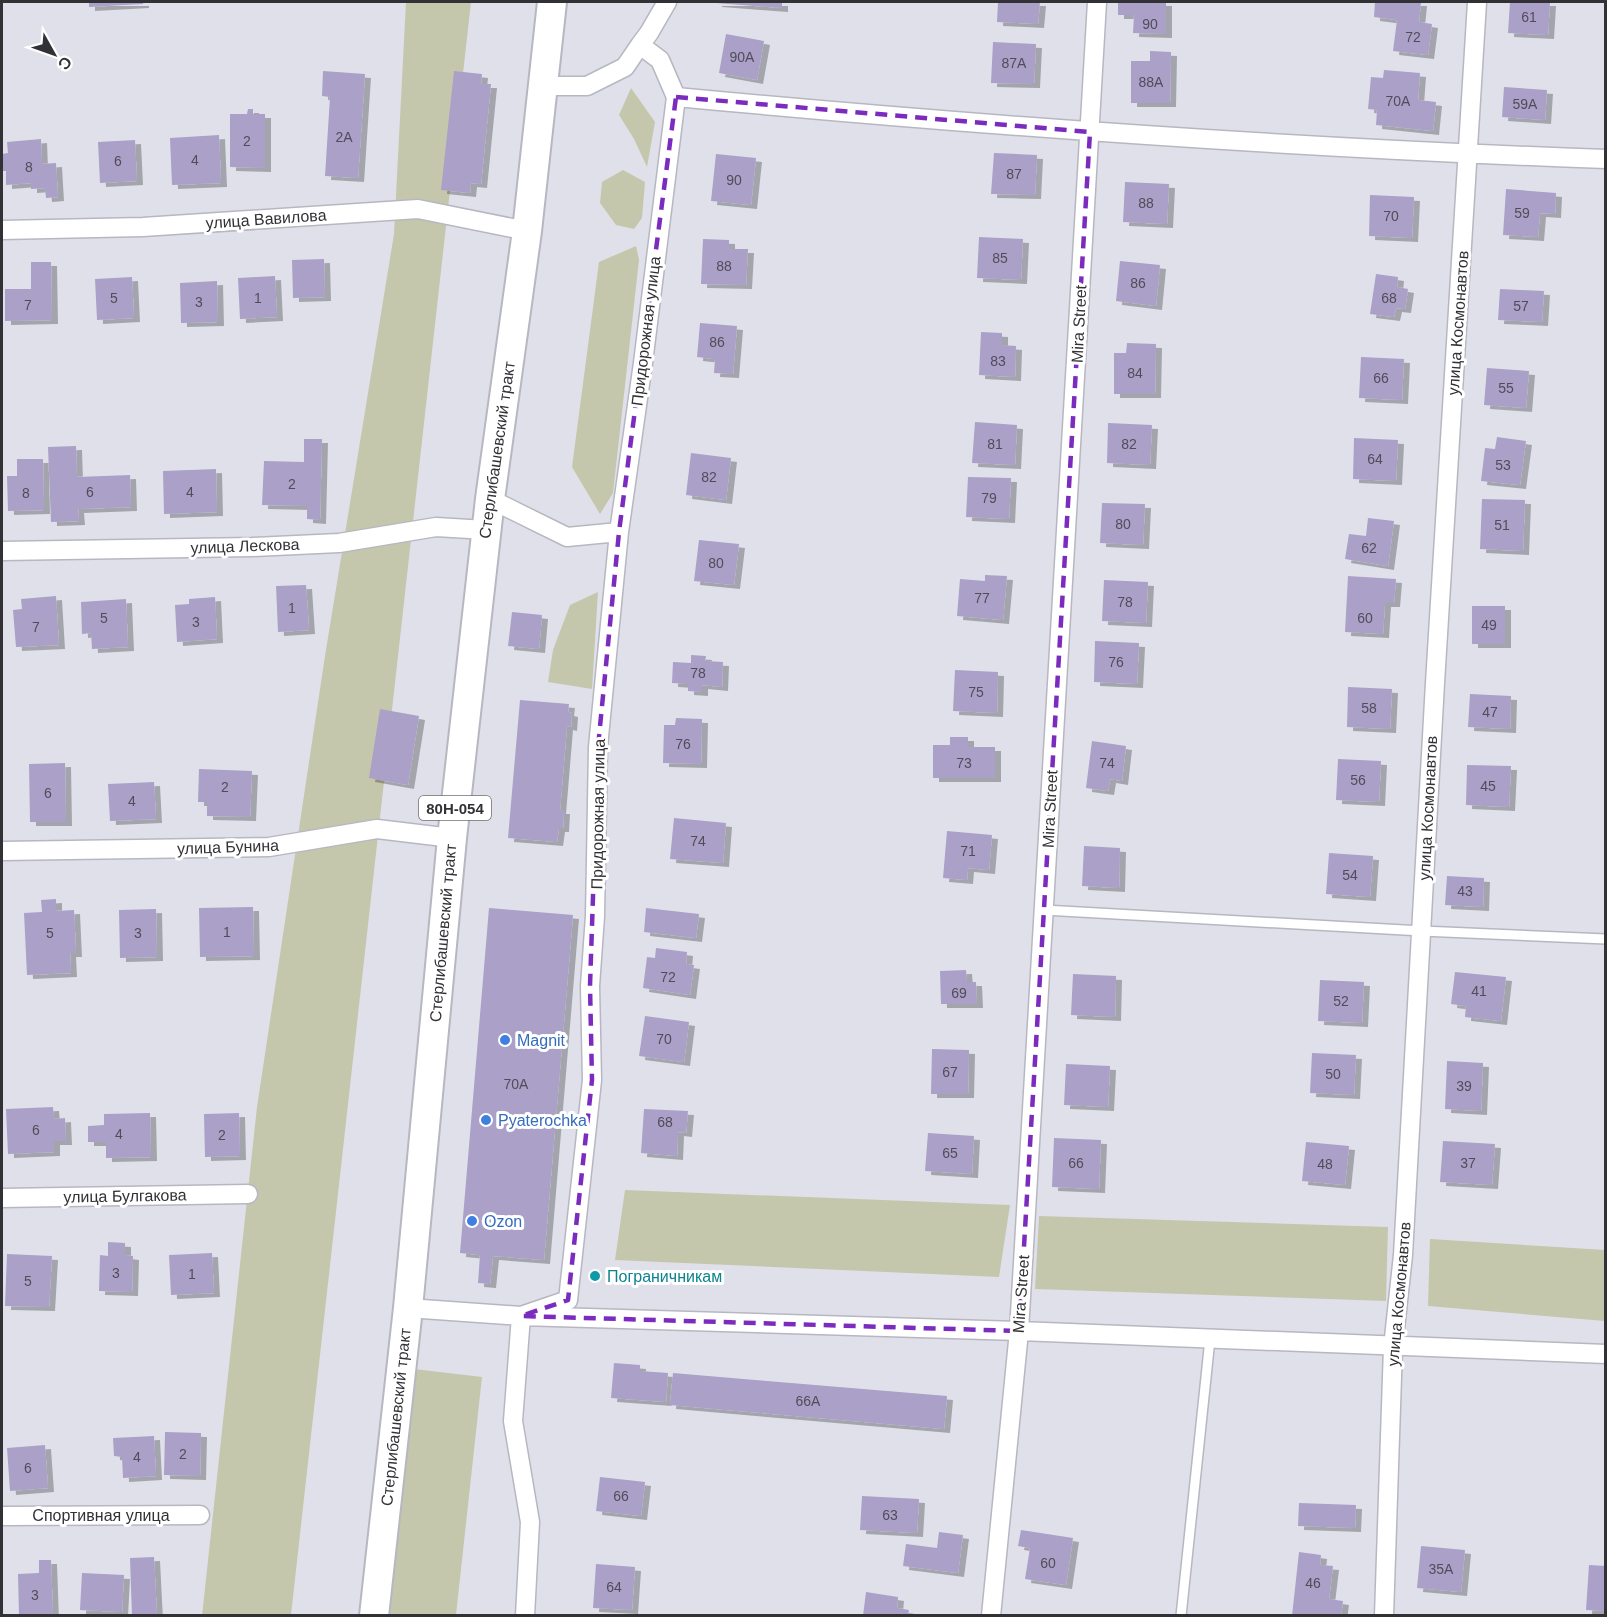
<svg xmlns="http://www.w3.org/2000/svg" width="1607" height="1617" font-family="Helvetica,sans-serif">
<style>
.green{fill:#c4c7ac}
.building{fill:#aba0c7;filter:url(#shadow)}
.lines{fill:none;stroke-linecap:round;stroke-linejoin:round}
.service-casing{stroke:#b7b7c2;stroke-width:12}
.minor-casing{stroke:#b7b7c2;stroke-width:21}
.primary-casing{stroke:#b7b7c2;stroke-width:32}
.service{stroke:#fff;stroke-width:9}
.minor{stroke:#fff;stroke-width:18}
.primary{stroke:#fff;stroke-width:28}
.marked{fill:none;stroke:#7b2cbf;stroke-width:4.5;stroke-dasharray:12 8;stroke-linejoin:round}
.shop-dot{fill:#3f7fe0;stroke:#fff;stroke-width:2}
.culture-dot{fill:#0f9aa8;stroke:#fff;stroke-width:2}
.labels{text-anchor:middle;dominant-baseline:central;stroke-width:6;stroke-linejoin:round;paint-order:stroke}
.number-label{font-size:14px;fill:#504d5a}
.shield{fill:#fff;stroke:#706f72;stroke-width:1.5}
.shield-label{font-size:15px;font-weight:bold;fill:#323136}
.street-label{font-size:16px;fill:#323136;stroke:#fff}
.shop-label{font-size:16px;fill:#366cbe;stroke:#fff;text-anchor:start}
.culture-label{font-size:16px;fill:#0d838f;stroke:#fff;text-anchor:start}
</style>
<defs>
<filter id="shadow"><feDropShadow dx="6" dy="4" stdDeviation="0" flood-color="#0004"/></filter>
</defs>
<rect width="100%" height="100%" fill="#e0e0eb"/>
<path class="green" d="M406,2H471L291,1615L202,1616L257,1107L325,656L394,234Z
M631,88L655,122L647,167L634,139L619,115Z
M623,170L645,182L642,218L634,229L616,225L600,203L602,182Z
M636,246L639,260L613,493L600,514L572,467L599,262Z
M598,592L592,689L548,682L553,650L570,605Z
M625,1190L1010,1205L999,1277L615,1260Z
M1039,1216L1388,1227L1386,1301L1035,1289Z
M1430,1239L1605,1250V1321L1428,1306Z
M414,1369L482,1377L456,1615L388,1616Z"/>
<path class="building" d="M89,2H143V4L89,7Z
M716,2H782V8L716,3Z
M998,2H1040L1038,24L997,22Z
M1118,2H1166V34L1133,33L1134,15H1118Z
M1375,2H1421L1419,22L1432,24L1428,55L1393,51L1397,20L1374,17Z
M1510,2H1550L1548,35L1508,33Z
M726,34L764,41L757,80L719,73Z
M993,42L1036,44L1034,84L991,83Z
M1150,51L1171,52L1170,103H1131V61H1150Z
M1384,70L1420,73L1418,100L1436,102L1433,131L1376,125L1377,110L1368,109L1371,77L1383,78Z
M323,71L365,74L358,178L325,176L330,97L322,96Z
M454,71L482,74L481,84H491L481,184L471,183L470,193L441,190Z
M1504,87L1547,90L1545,120L1502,117Z
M248,109H253V114H265V168L230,167V114H247Z
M219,135L221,183L172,185L170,138Z
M41,139L42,164L56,163L58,197L46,198L45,188L31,189V183L6,185V171H2V154L8,153L7,142Z
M135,140L137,181L100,183L98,142Z
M994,153L1037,155L1035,195L991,194Z
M716,154L756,158L751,205L711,201Z
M1125,182L1169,184L1167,224L1123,222Z
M1506,189L1556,193L1555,214L1540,213L1538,237L1503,235Z
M1370,195L1414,197L1412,238L1369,236Z
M979,237L1023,239L1021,280L977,278Z
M703,239L729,240V249H748L746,285L701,284Z
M324,259L325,297L293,298L292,260Z
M1120,261L1160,265L1156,306L1116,301Z
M31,262H51L52,320L5,321V289H31Z
M1376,274L1398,277L1397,287L1408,289L1405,309L1396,308L1394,317L1370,314Z
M275,276L277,317L240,319L238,278Z
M132,277L134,318L97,320L95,279Z
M217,281L218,322L181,323L180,283Z
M1500,289L1544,291L1542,322L1498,320Z
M700,323L737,326L733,374L714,373L715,359L697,357Z
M981,332L1002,333V345L1016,346L1015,377L979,375Z
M1127,343L1156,344L1155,394H1114V353H1126Z
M1361,357L1404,359L1402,400L1359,398Z
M1487,368L1529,371L1526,408L1484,405Z
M975,422L1017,425L1015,465L972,463Z
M1108,423L1152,425L1150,465L1107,463Z
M1497,437L1526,441L1520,485L1481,481L1485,448L1495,449Z
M1354,438L1398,440L1396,481L1353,479Z
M304,439H322L320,520L307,519V506L262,505L264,461L304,462Z
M76,446L77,477L130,475L131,507L78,509L79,521L51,522L48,447Z
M691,453L731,458L726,500L686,495Z
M17,459H43L44,510L8,511L7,476H17Z
M216,469L217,512L164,514L163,471Z
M968,477L1011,478L1009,519L966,517Z
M1482,499L1525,500L1523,551L1480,549Z
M1102,503L1145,504L1143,545L1100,543Z
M1368,518L1394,521L1388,566L1345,559L1349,534L1366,536Z
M699,540L739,544L734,585L694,581Z
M985,575L1007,576L1003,620L957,616L960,579L985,581Z
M1348,576L1396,579L1394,603H1385L1383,634L1345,632Z
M1104,580L1148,582L1146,623L1102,621Z
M306,585L309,630L278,632L276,586Z
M56,596L59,645L16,647L13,610L22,609L21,599Z
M215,597L217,639L177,642L175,605L189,604V599Z
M126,599L128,647L92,649L91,633L82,634L81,602Z
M1472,606H1505V644H1472Z
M512,612L542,615L539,649L508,646Z
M1095,641L1139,643L1137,684L1094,682Z
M691,655L706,656L705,661L723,662L722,687L702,685V692L688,691V684L672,683L673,662L691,663Z
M955,670L998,672L997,713L953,711Z
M1348,687L1392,689L1390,729L1347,727Z
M1470,694L1511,696L1510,729L1468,727Z
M520,700L569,704L568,712L572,713L571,727L567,726L560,810H564L563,828H559L557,842L508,838Z
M380,709L419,716L408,785L369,778Z
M676,718L702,719L701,764L663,763L664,725H675Z
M950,737H968V747H995V778H933V745H950Z
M1092,741L1126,746L1122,781L1110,779L1108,791L1086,788Z
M1338,759L1381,761L1379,802L1336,800Z
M65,763L66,822H30L29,764Z
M1467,765L1511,766L1509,807L1466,805Z
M199,769L252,771L250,817L207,816V802H198Z
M154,782L156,819L110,821L108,784Z
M674,818L726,823L723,863L670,859Z
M947,831L992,835L989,870L968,868L967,880L943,878Z
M1084,846L1120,848L1119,888L1082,886Z
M1329,853L1373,856L1370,897L1326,894Z
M1447,876L1484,878L1483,907L1445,905Z
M56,899V911L74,910L76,953H70L71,973L27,975L24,913L42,912L41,900Z
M253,907L254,956L200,957L199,908Z
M489,908L573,915L544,1260L493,1256L490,1284L478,1283L480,1255L460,1253Z
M646,908L699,914L696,938L644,932Z
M156,909L157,957L120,958L119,910Z
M656,948L687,952L686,964L694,965L690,995L643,988L647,957L655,958Z
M966,970L967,982H976L977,1004H941L940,971Z
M1455,972L1506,977L1501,1021L1465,1017L1466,1006L1451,1004Z
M1073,974L1116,976L1115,1017L1071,1015Z
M1320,980L1364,982L1362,1023L1318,1021Z
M645,1016L689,1022L684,1062L639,1056Z
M932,1049L969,1050L968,1094H931Z
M1312,1053L1356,1055L1354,1095L1310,1093Z
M1447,1061L1483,1063L1481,1111L1445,1109Z
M1066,1064L1110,1066L1108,1107L1064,1105Z
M53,1107L54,1119L65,1118L66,1141H54V1152L8,1154L6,1109Z
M644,1109L688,1111L686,1133L678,1132L677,1156L641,1153Z
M150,1113L151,1157L106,1158V1142H88V1126L104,1125V1114Z
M239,1113L240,1156L205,1157L204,1114Z
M928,1133L974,1136L972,1174L925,1171Z
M1054,1138L1101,1140L1099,1189L1052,1187Z
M1443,1141L1495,1144L1492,1185L1440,1182Z
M1306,1142L1349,1146L1345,1185L1302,1181Z
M108,1242L125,1243V1255L133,1256L132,1292L99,1291L100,1255L108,1256Z
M212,1253L214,1293L171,1295L169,1255Z
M7,1254L52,1256L49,1307L5,1306Z
M614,1363L640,1365V1371L668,1373L666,1402L611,1398Z
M673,1373L947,1396L944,1429L670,1405Z
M165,1432L201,1433L200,1476L164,1475Z
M154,1436L156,1476L123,1478L122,1457L114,1456L113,1438Z
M45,1445L48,1488L10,1491L7,1448Z
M600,1477L645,1482L641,1516L596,1511Z
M862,1496L919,1499L917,1533L860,1530Z
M1299,1503L1356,1505L1355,1528L1298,1526Z
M1021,1530L1073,1538L1066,1585L1025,1579L1030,1548L1018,1546Z
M939,1532L963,1535L958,1573L903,1566L906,1544L937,1548Z
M1421,1546L1465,1550L1461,1592L1417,1588Z
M1299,1552L1321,1555L1320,1565L1333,1566L1329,1599L1343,1601L1341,1616H1292Z
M154,1557L157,1616H132L130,1558Z
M39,1560H51L53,1616H19L18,1574L39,1573Z
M596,1564L635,1567L632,1610L593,1608Z
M1589,1565L1606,1566V1611L1586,1610Z
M82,1573L124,1575L122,1612L80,1610Z
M866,1592L898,1597L897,1608L909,1610L908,1616H863Z"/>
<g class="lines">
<g class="service-casing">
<path id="service" d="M1044,910L1422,931L1606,939
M1181,1616L1210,1339"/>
</g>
<g class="minor-casing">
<path id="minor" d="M543,86H587L625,67L640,45
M676,97C985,126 1295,148 1606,159
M2,230L143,227L418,209L527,231
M490,499L567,537L619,532
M2,551L252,547L339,543L436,527L486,530
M2,851L269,847L377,829L452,838
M2,1198L248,1194
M408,1308L521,1316L1019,1331L1606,1354
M2,1516L200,1515
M525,1616L530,1522L513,1421L521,1316L568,1300L592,1080L590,986L595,916L598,747L619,532L643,363L676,97L660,60L640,45L649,33L667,2
M991,1616L1019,1331L1097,2
M1384,1616L1393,1347L1403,1255L1435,683L1477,2"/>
</g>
<g class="primary-casing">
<path id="primary" d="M374,1616L408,1308L452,838L490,499L527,231L552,2"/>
</g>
<use href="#service" class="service"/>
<use href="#minor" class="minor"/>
<use href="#primary" class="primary"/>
</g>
<path class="marked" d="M676,97L1090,132L1019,1331L521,1316L568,1300L592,1080L590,986L598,747L619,532Z"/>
<g class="shop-dot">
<circle cx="505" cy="1040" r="6"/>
<circle cx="486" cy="1120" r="6"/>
<circle cx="472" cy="1221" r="6"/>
</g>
<circle class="culture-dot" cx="595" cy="1276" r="6"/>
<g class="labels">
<g class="number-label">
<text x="1529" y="17">61</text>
<text x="1150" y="24">90</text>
<text x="1413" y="37">72</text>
<text x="742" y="57">90А</text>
<text x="1014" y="63">87А</text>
<text x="1151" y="82">88А</text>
<text x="1398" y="101">70А</text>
<text x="1525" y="104">59А</text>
<text x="344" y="137">2А</text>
<text x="247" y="141">2</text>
<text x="195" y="160">4</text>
<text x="118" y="161">6</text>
<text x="29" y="167">8</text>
<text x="1014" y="174">87</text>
<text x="734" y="180">90</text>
<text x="1146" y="203">88</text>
<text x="1522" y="213">59</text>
<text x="1391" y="216">70</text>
<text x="1000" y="258">85</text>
<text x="724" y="266">88</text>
<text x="1138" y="283">86</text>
<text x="114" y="298">5</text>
<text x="258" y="298">1</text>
<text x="1389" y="298">68</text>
<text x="199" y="302">3</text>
<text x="28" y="305">7</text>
<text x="1521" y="306">57</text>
<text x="717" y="342">86</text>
<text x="998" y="361">83</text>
<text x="1135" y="373">84</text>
<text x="1381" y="378">66</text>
<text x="1506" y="388">55</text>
<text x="995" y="444">81</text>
<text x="1129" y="444">82</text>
<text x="1375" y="459">64</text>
<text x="1503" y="465">53</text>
<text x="709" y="477">82</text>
<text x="292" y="484">2</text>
<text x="90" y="492">6</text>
<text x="190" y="492">4</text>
<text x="26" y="493">8</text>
<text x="989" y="498">79</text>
<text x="1123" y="524">80</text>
<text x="1502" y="525">51</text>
<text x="1369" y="548">62</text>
<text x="716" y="563">80</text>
<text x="982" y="598">77</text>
<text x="1125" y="602">78</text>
<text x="292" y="608">1</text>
<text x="104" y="618">5</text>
<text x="1365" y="618">60</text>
<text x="196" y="622">3</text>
<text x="1489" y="625">49</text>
<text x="36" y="627">7</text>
<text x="1116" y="662">76</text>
<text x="698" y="673">78</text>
<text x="976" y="692">75</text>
<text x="1369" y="708">58</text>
<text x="1490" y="712">47</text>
<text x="683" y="744">76</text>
<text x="964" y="763">73</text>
<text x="1107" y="763">74</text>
<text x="1358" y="780">56</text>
<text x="1488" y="786">45</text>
<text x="225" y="787">2</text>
<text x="48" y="793">6</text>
<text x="132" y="801">4</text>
<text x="698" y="841">74</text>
<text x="968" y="851">71</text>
<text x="1350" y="875">54</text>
<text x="1465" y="891">43</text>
<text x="227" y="932">1</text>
<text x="50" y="933">5</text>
<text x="138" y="933">3</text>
<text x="668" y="977">72</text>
<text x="1479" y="991">41</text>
<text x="959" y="993">69</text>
<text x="1341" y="1001">52</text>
<text x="664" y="1039">70</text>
<text x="950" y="1072">67</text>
<text x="1333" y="1074">50</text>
<text x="516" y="1084">70А</text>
<text x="1464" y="1086">39</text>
<text x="665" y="1122">68</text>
<text x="36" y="1130">6</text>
<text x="119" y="1134">4</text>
<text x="222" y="1135">2</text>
<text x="950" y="1153">65</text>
<text x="1076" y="1163">66</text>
<text x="1468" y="1163">37</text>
<text x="1325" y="1164">48</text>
<text x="116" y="1273">3</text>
<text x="192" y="1274">1</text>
<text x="28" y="1281">5</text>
<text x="808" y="1401">66А</text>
<text x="183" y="1454">2</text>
<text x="137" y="1457">4</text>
<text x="28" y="1468">6</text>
<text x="621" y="1496">66</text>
<text x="890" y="1515">63</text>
<text x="1048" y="1563">60</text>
<text x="1441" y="1569">35А</text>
<text x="1313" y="1583">46</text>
<text x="614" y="1587">64</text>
<text x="35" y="1595">3</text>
</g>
<rect class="shield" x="419" y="796" width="72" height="24" rx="4.5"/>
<g class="shield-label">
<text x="455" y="808">80Н-054</text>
</g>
<g class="street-label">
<text transform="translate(266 219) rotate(-4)">улица Вавилова</text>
<text transform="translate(1458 323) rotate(-86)">улица Космонавтов</text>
<text transform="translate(1079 324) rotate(-87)">Mira Street</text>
<text transform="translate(646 331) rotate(-83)">Придорожная улица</text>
<text transform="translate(497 450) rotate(-82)">Стерлибашевский тракт</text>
<text transform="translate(245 546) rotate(-2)">улица Лескова</text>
<text transform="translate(1428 808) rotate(-87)">улица Космонавтов</text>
<text transform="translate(1050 809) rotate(-87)">Mira Street</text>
<text transform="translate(598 814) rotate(-89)">Придорожная улица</text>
<text transform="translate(228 847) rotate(-2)">улица Бунина</text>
<text transform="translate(443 933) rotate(-85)">Стерлибашевский тракт</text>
<text transform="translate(125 1196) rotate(-1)">улица Булгакова</text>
<text transform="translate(1021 1294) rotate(-86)">Mira Street</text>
<text transform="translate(1399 1294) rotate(-85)">улица Космонавтов</text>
<text transform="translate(396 1417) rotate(-84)">Стерлибашевский тракт</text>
<text x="101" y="1515">Спортивная улица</text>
</g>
<g class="shop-label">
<text x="517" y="1040">Magnit</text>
<text x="498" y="1120">Pyaterochka</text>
<text x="484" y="1221">Ozon</text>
</g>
<g class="culture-label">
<text x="607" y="1276">Пограничникам</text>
</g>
</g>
<rect width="1607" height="1617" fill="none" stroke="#323136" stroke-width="6"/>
<g transform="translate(54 54) rotate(130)" stroke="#ffffff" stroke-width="4.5" paint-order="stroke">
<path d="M0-4.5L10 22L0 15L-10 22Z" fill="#323136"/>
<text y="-9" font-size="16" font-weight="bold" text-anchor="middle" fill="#323136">С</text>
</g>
</svg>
